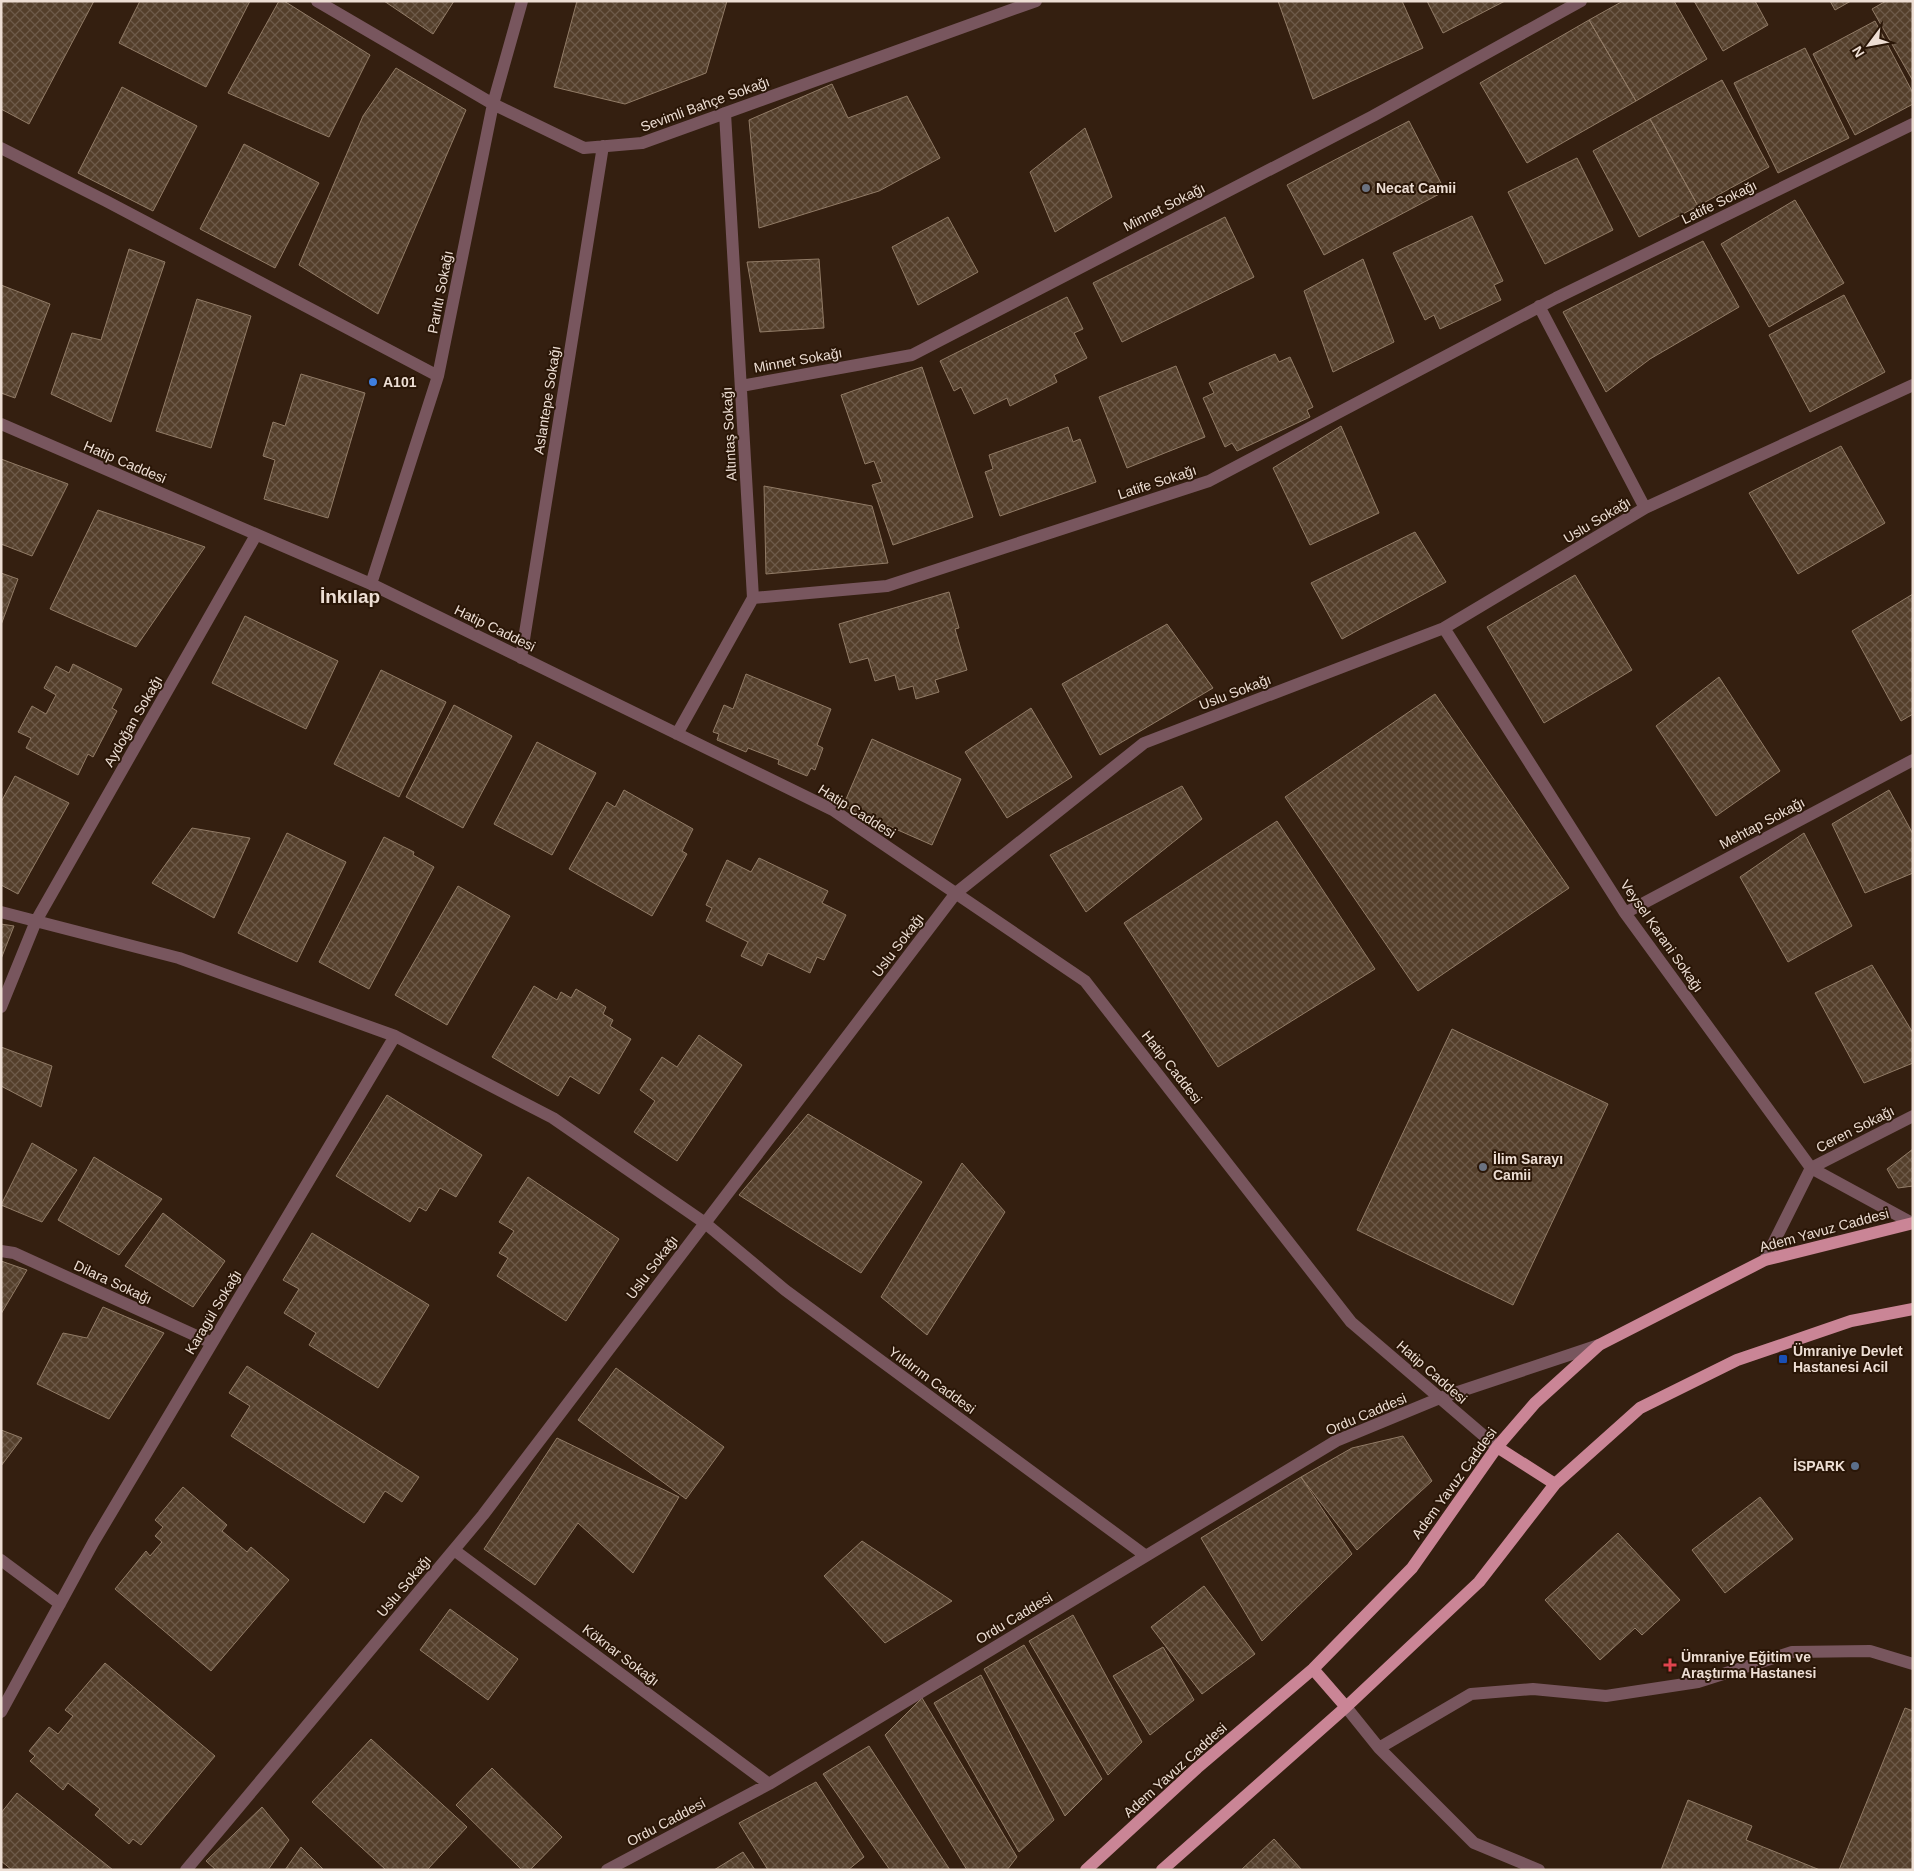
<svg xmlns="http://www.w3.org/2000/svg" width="1914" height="1871" font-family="Arial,sans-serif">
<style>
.building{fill:url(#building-cross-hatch);stroke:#917b66}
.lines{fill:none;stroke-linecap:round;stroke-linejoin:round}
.minor{stroke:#78565e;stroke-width:12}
.major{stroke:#ca8596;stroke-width:12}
.worship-dot{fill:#6b7280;stroke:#2a1607;stroke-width:2}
.shop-dot{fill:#3f7fe0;stroke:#2a1607;stroke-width:2}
.transit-dot{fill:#1a4fb4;stroke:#2a1607;stroke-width:2}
.service-dot{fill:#5c6f8a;stroke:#2a1607;stroke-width:2}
.health-dot{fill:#e0444e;stroke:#2a1607;stroke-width:2}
.labels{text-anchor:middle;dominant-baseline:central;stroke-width:4;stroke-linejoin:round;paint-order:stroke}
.street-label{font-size:14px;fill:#edded4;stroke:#2a1607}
.poi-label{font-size:14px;font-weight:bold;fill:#edded4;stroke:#2a1607;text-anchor:start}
.district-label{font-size:19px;font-weight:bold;fill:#edded4;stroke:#2a1607}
</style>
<defs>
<pattern id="building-cross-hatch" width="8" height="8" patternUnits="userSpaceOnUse" patternTransform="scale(1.25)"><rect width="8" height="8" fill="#543f2b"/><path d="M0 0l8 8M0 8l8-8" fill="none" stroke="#6d5a49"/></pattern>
</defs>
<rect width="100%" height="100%" fill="#341f10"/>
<path class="building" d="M1,1H94L29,124L1,109Z
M140,1H250L206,87L119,43Z
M279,1H284L370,55L329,137L228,93Z
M384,1H454L433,34Z
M577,1H727L706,73L625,104L554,87Z
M1278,1H1402L1423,48L1313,99Z
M1427,1H1505L1443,33Z
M1623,1H1674L1707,59L1636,101L1589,20Z
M1694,1H1755L1768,25L1723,51Z
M1830,1H1851L1835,10Z
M1886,1H1913V81L1872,9Z
M1589,20L1636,101L1527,163L1480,83Z
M1875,21L1913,93V104L1855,135L1813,54Z
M1805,48L1849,138L1778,173L1734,83Z
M396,68L466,110L378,314L299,265L363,116Z
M1722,80L1769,167L1698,206L1650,119Z
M832,84L848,118L907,96L940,158L879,191L759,228L749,120Z
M122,87L197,126L153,211L78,173Z
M1650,119L1698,206L1639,237L1593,151Z
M1409,121L1445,191L1324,255L1287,185Z
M1085,128L1112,197L1055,232L1030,172Z
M244,144L319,183L275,268L200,229Z
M1577,158L1613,230L1545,264L1508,192Z
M1795,200L1844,283L1769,327L1721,244Z
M1472,216L1503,281L1494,285L1501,300L1440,329L1434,315L1425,320L1393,253Z
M948,217L978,272L918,305L892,247Z
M1225,217L1254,277L1122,342L1093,283Z
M1703,241L1739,307L1650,359L1606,392L1563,312Z
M129,249L165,262L111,422L51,394L72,333L101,340Z
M819,259L824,328L760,332L747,262Z
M1363,259L1394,342L1333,372L1304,291Z
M1,285L50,304L15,398L1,393Z
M1844,295L1885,372L1810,412L1769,335Z
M1067,297L1083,329L1074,333L1087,358L1054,375L1057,382L1010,406L1007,398L974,414L961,387L954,391L940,361Z
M197,299L251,316L211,448L156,431Z
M1275,354L1279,362L1290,357L1313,407L1307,410L1310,417L1237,451L1232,443L1225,447L1203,398L1214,393L1209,383Z
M1176,366L1205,437L1127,468L1099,397Z
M922,367L973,517L893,545L872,485L882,482L874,461L865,464L841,395Z
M301,374L365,393L328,518L264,499L275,460L263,456L273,422L285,426Z
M1341,426L1379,513L1310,545L1273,468Z
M1068,427L1073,442L1080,439L1096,482L1000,516L985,472L993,469L989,455Z
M1841,446L1885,523L1798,574L1749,493Z
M1,459L68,484L32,556L1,544Z
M764,486L872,506L888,563L766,574Z
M98,510L205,547L136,647L50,609Z
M1415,532L1446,582L1342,639L1311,583Z
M1,573L18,579L1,625Z
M1575,575L1632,670L1544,723L1487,627Z
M949,592L959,628L955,629L967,670L935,680L939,692L916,699L913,686L899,690L895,675L875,681L868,658L850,663L839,624Z
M1913,594V714L1901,721L1852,631Z
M245,616L338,661L306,729L212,683Z
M1167,624L1213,688L1100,755L1062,684Z
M73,664L122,689L112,708L117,711L93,757L88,754L78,775L26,748L31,738L18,732L32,706L46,714L56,695L44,688L56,666L69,673Z
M381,670L446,702L399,797L334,764Z
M746,674L831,709L817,745L823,748L815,770L811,768L807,776L778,764L779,760L748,748L746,752L717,740L719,734L713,732L724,705L733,709Z
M1719,677L1780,771L1716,816L1656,726Z
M1435,694L1569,888L1418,991L1285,797Z
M454,705L512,736L463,828L406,797Z
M1031,708L1072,777L1007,818L965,752Z
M872,739L961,779L932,845L843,806Z
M537,742L596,773L552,855L494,824Z
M15,776L69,803L18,894L1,885V802Z
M1182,786L1202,819L1086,912L1050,855Z
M624,790L693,829L682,851L687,854L652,916L569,869L607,802L615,807Z
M1889,790L1913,834V873L1865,893L1832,824Z
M1277,821L1375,969L1218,1067L1124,923Z
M192,828L250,838L214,918L152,883Z
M287,833L346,862L297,962L238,933Z
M1804,833L1852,926L1788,962L1740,877Z
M384,837L414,852L413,855L434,867L369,989L319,962Z
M759,858L828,891L822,903L846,915L824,960L817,957L810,973L768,953L762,966L741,956L748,942L706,921L712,908L706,905L727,860L751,872Z
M458,886L510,916L447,1025L395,995Z
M1,924L14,926L1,959Z
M1872,965L1913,1033V1063L1864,1083L1815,993Z
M534,986L557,1000L561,992L571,998L576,989L606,1007L603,1014L613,1020L610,1026L631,1039L599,1094L570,1076L558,1096L492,1057Z
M1452,1029L1608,1104L1513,1305L1357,1230Z
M699,1035L742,1065L677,1161L634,1132L655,1101L640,1090L662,1057L677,1067Z
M1,1047L52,1066L41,1107L1,1086Z
M387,1095L482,1155L456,1197L440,1188L426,1211L419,1207L410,1222L336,1176Z
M808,1114L922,1182L861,1273L739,1195Z
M32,1143L77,1170L42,1222L1,1205Z
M1913,1149V1186L1898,1188L1887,1169Z
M94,1157L162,1199L119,1255L58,1220Z
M962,1163L1005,1212L927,1335L881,1297Z
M528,1177L619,1239L566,1321L497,1276L508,1258L499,1253L514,1231L499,1222Z
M163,1213L225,1261L193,1307L125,1266Z
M312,1233L429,1305L378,1388L309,1345L316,1333L284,1313L299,1289L283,1280Z
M1,1261L27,1270L1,1314Z
M103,1307L164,1333L109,1419L37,1384L63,1333L87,1338Z
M247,1366L419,1477L402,1502L385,1491L364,1523L231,1436L250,1406L229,1393Z
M616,1368L724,1447L686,1499L578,1420Z
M1,1430L22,1438L1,1466Z
M1403,1436L1432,1481L1357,1550L1301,1477L1352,1448Z
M557,1438L679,1497L633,1573L578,1523L535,1585L484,1549Z
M1301,1477L1352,1554L1262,1641L1201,1538Z
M183,1487L227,1525L222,1531L247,1552L251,1547L289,1580L211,1671L115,1589L146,1551L150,1556L162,1542L155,1536L163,1527L155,1520Z
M1760,1497L1793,1539L1725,1593L1692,1550Z
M1618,1533L1680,1600L1642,1635L1635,1628L1600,1660L1545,1600Z
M862,1541L952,1601L885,1643L824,1576Z
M1204,1586L1255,1654L1202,1694L1151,1627Z
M450,1609L518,1659L488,1700L420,1650Z
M1073,1615L1142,1742L1108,1775L1029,1641Z
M1024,1645L1102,1779L1065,1816L984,1669Z
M1163,1647L1194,1700L1150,1735L1113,1676Z
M105,1663L215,1756L141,1845L133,1839L129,1844L95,1815L100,1809L68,1783L63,1790L30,1761L35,1756L29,1751L49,1727L58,1734L73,1716L65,1710Z
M981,1675L1054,1820L1019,1852L934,1703Z
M922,1698L1017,1857L1007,1870H967L885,1735Z
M1905,1708L1913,1711V1870H1839Z
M371,1739L467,1827L427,1870H386L312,1802Z
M869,1746L950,1870H890L823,1774Z
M492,1768L562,1837L530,1870H522L456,1805Z
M816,1782L864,1857L848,1870H768L739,1823Z
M17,1793L113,1870H12L1,1861V1813Z
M1688,1800L1752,1826L1746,1840L1820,1870H1661Z
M262,1807L289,1840L268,1870H216L206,1861Z
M1274,1839L1302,1870H1241Z
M301,1847L324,1870H285Z
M743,1852L755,1870H714Z"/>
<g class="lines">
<path class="minor" d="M317,1L493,104L584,148L642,143L1036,1
M1,148L106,201L438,376
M1539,306L1645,508
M741,386L912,355L1373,116L1581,1
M1,424L371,584L833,810L1085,981L1351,1322L1497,1447
M371,584L438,376L493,104L522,1
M753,598L887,586L1209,481L1556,298L1913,124
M1444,628L1625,913L1811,1168L1765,1260
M521,658L603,146
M677,734L753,598L725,113
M1,912L179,958L395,1036L553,1118L705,1223L785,1290L1146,1556
M1625,913L1913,760
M1,1007L36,921L256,535
M1811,1168L1912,1223
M1811,1168L1913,1116
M1,1251L14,1253L212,1343
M454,1550L769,1784
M1,1560L60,1604
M1346,1707L1379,1748L1474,1843L1539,1870
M1,1712L93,1543L395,1036
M1379,1748L1471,1694L1533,1689L1606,1696L1698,1682L1792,1652L1870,1651L1913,1664
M186,1870L483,1515L956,893L1144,743L1444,628L1645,508L1913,385
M607,1870L769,1784L1336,1441L1440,1398L1599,1345"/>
<path class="major" d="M1497,1447L1555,1484
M1313,1669L1346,1707
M1086,1870L1197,1768L1313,1669L1412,1568L1497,1447L1535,1403L1599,1345L1765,1260L1913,1223
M1162,1870L1346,1707L1479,1582L1555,1484L1640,1408L1737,1360L1851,1321L1913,1309"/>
</g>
<g class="worship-dot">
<circle cx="1366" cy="188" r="5"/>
<circle cx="1483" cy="1167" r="5"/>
</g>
<circle class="shop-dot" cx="373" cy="382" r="5"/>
<rect class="transit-dot" x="1778" y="1354" width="10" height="10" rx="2.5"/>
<circle class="service-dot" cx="1855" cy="1466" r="5"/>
<path class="health-dot" d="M1667.5 1657.5h5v5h5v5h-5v5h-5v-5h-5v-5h5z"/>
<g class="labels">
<g class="street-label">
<text transform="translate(705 104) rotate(-20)">Sevimli Bahçe Sokağı</text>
<text transform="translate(1719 202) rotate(-26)">Latife Sokağı</text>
<text transform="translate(1164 207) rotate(-27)">Minnet Sokağı</text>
<text transform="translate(440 292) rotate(-79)">Parıltı Sokağı</text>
<text transform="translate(798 360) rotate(-10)">Minnet Sokağı</text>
<text transform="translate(547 400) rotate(-81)">Aslantepe Sokağı</text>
<text transform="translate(729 434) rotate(-93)">Altıntaş Sokağı</text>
<text transform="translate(125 462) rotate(23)">Hatip Caddesi</text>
<text transform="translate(1157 482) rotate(-18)">Latife Sokağı</text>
<text transform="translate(1597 520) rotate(-31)">Uslu Sokağı</text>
<text transform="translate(495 628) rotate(26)">Hatip Caddesi</text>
<text transform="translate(1235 692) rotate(-21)">Uslu Sokağı</text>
<text transform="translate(133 721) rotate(-60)">Aydoğan Sokağı</text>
<text transform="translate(857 811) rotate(32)">Hatip Caddesi</text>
<text transform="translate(1762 823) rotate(-28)">Mehtap Sokağı</text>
<text transform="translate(1662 936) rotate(55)">Veysel Karani Sokağı</text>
<text transform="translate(898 945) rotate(-53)">Uslu Sokağı</text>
<text transform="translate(1172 1067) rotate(52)">Hatip Caddesi</text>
<text transform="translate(1855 1129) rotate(-27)">Ceren Sokağı</text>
<text transform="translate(1824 1230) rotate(-15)">Adem Yavuz Caddesi</text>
<text transform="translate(652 1267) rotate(-53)">Uslu Sokağı</text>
<text transform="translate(113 1282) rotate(25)">Dilara Sokağı</text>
<text transform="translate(213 1312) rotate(-59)">Karagül Sokağı</text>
<text transform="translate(1432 1372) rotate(41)">Hatip Caddesi</text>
<text transform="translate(932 1380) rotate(36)">Yıldırım Caddesi</text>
<text transform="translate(1366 1414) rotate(-23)">Ordu Caddesi</text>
<text transform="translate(1454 1483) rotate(-54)">Adem Yavuz Caddesi</text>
<text transform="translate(404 1586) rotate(-50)">Uslu Sokağı</text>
<text transform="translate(1014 1618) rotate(-31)">Ordu Caddesi</text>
<text transform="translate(621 1655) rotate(37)">Köknar Sokağı</text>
<text transform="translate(1175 1770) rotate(-42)">Adem Yavuz Caddesi</text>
<text transform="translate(666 1822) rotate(-28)">Ordu Caddesi</text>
</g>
<g class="poi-label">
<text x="1376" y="188">Necat Camii</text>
<text x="383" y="382">A101</text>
<text x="1493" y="1159">İlim Sarayı<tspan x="1493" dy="16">Camii</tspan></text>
<text x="1793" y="1351">Ümraniye Devlet<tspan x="1793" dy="16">Hastanesi Acil</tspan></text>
<text x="1845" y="1466" text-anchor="end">İSPARK</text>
<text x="1681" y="1657">Ümraniye Eğitim ve<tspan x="1681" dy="16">Araştırma Hastanesi</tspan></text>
</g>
<g class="district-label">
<text x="350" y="596">İnkılap</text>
</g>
</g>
<rect width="1914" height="1871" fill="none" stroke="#edded4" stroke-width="5"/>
<g transform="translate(1869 45) rotate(238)" stroke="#2a1607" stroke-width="4" paint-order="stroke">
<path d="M0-4L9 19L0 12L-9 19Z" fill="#edded4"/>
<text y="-8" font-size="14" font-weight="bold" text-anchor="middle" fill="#edded4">N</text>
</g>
</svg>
